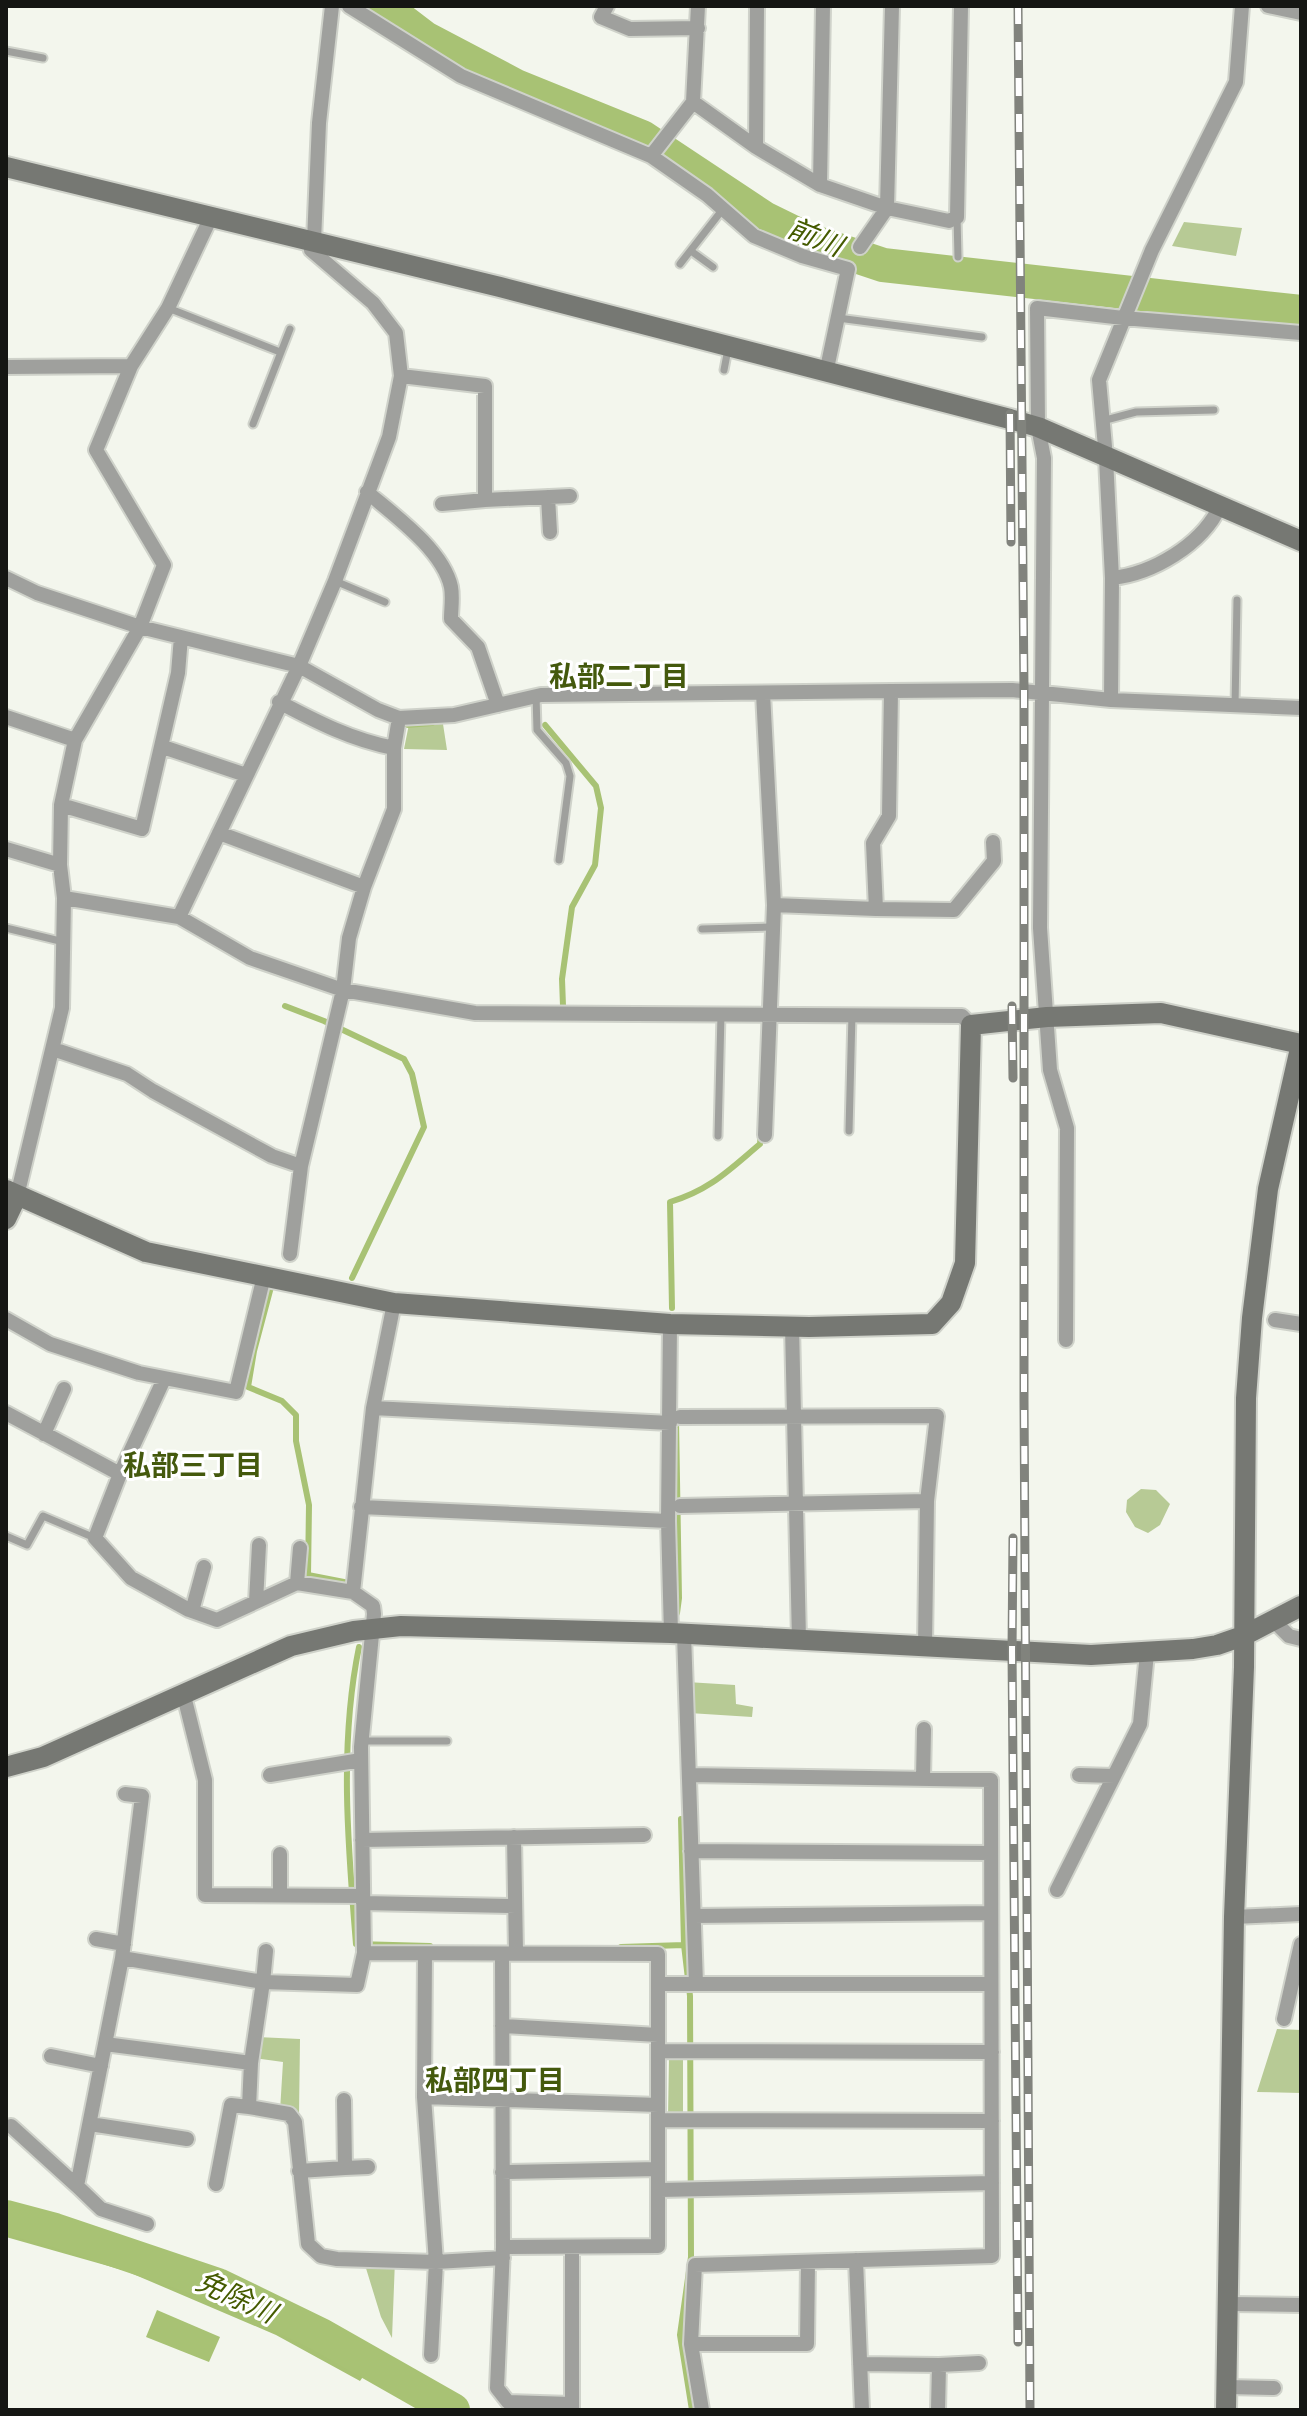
<svg xmlns="http://www.w3.org/2000/svg" width="1307" height="2416" font-family="'Sofia Sans Condensed','Noto Sans JP',sans-serif">
<style>
.green{fill:#b7ca95}
.forest{fill:#a7c173}
.water{fill:#a8c274}
.lines{fill:none;stroke-linecap:round;stroke-linejoin:round}
.stream{stroke:#a8c274;stroke-width:6}
.river{stroke:#a8c274;stroke-width:34}
.lane-casing{stroke:#cfd2ca;stroke-width:11}
.street-casing{stroke:#cfd2ca;stroke-width:18}
.secondary-casing{stroke:#cfd2ca;stroke-width:24}
.lane{stroke:#9fa09d;stroke-width:7}
.street{stroke:#9fa09d;stroke-width:14}
.secondary{stroke:#767873;stroke-width:20}
.rail-casing{stroke:#81837d;stroke-width:9}
.rail{stroke:#fff;stroke-width:6;stroke-dasharray:18;stroke-linecap:butt}
.labels{text-anchor:middle;dominant-baseline:central;stroke-width:6;stroke-linejoin:round;paint-order:stroke}
.water-label{font-size:28px;font-style:italic;fill:#455b00;stroke:#fff}
.neighbourhood-label{font-size:28px;font-weight:bold;fill:#44590d;stroke:#fff}
</style>
<rect width="100%" height="100%" fill="#f3f6ed"/>
<path class="green" d="M1184,222L1242,228L1236,256L1172,246Z
M409,724H443L447,750L404,749Z
M1141,1489L1156,1490L1170,1504L1160,1525L1148,1533L1135,1527L1126,1512L1127,1500Z
M687,1682L735,1685L736,1704L753,1707L752,1717L689,1713Z
M1277,2029L1301,2030V2093L1257,2092Z
M257,2037L300,2039L299,2115L280,2111L283,2062L254,2058Z
M669,2057H683V2118L668,2117Z
M395,2260L392,2338L381,2317L365,2265Z"/>
<path class="forest" d="M6,2221C77,2241 147,2262 216,2289C269,2309 320,2340 369,2368L360,2381L276,2335L126,2271L6,2237Z"/>
<path class="water" d="M157,2310L220,2337L209,2362L146,2337Z"/>
<g class="lines">
<path class="stream" d="M406,725L432,723
M545,725L596,786L601,808L595,865L572,907L562,979L563,1006
M285,1006L324,1021L404,1059L412,1074L424,1127L352,1278
M271,1287L254,1351L248,1387L282,1401L296,1415V1441L309,1505L308,1575L349,1583
M672,1308L670,1202C710,1190 729,1170 760,1144L761,1132
M676,1420L679,1598L677,1613
M359,1647C339,1744 348,1846 356,1944L430,1946
M681,1819L684,1945L690,1996L691,2257L680,2335L692,2410
M621,1947L684,1945"/>
<path class="river" d="M383,6L425,38L516,86L642,137L764,218L811,241L883,265L1301,312
M6,2217L55,2230L218,2285L321,2335L453,2410"/>
<g class="lane-casing">
<path id="lane" d="M6,51L43,58
M957,217L958,257
M691,251L713,267
M680,264L723,209
M168,308L280,352
M838,318L982,337
M724,370L728,349
M1102,421L1136,412L1214,410
M253,424L290,329
M335,581L385,602
M536,695L537,730L566,763L570,776L559,860
M1235,706L1237,600
M6,928L64,942
M702,929L771,927
M849,1131L852,1014
M718,1136L721,1014
M6,1536L27,1545L43,1516L95,1538
M361,1741H447"/>
</g>
<g class="street-casing">
<path id="street" d="M332,6L319,123L314,241L311,250L373,303L396,333L401,376L389,437L335,581L299,666L378,710L399,718L454,715L541,695L891,691L1012,690L1111,700L1301,708
M349,6L461,76L651,156L707,195L754,236L802,256L848,269L826,373
M607,6L601,17L630,29L698,28
M757,6L756,147L820,185
M823,6L820,185L887,208L860,247
M892,6L887,208L949,221L957,217L961,6
M1268,6L1301,13
M693,102L698,6
M651,156L693,102L756,147
M6,367L131,366
M401,376L485,386V500L570,496
M367,492C394,515 443,550 451,587C453,597 451,609 451,619L478,647L498,705
M548,497L550,532
M442,504L485,500
M6,578L37,593L140,627L75,740L61,805L60,865L64,898L62,1008L17,1196
M1112,578C1152,574 1202,545 1220,506
M763,693L774,905L765,1135
M1111,700L1112,578L1106,458L1099,380L1152,250L1236,82L1242,6
M279,702C317,722 352,740 394,748
M6,717L75,740
M163,747L246,775
M61,805L142,829L178,673L181,637
M219,833L364,887
M6,849L60,865
M64,898L179,917L250,958L343,990L475,1013L962,1016L971,1025
M774,905L876,909L873,843L889,816L891,691
M876,909L954,910L994,861L993,842
M179,917L299,666L140,627L164,565L96,450L131,366L168,308L211,217
M53,1049L127,1074L153,1091L272,1156L301,1166
M290,1254L301,1166L343,990L349,938L364,887L394,809V748L399,718
M394,1303L373,1408L353,1592L373,1606L374,1614L361,1747L364,1953L658,1954V2246L503,2247
M6,1319L50,1344L139,1373L236,1392L264,1276
M1275,1320L1301,1324
M670,1324L668,1521L671,1633
M792,1326L799,1640
M1066,1340L1067,1128L1050,1070L1040,928L1044,458L1038,427L1037,308L1123,318L1301,333
M373,1408L670,1423
M6,1413L120,1474L95,1538L131,1578L189,1610L217,1620L297,1583L353,1592
M680,1417L937,1416L927,1501L925,1646
M44,1434L64,1389
M120,1474L164,1379
M680,1506L927,1501
M361,1507L668,1521
M297,1583L300,1548
M256,1602L259,1545
M192,1611L204,1567
M1274,1621L1289,1636L1301,1639
M684,1634L696,1984
M183,1692L205,1780V1895L363,1896
M270,1775L361,1760
M689,1775L991,1780L992,2256L695,2265L691,2344L702,2410
M1079,1775L1114,1776
M923,1779L924,1729
M125,1794L142,1796L122,1958L263,1982L266,1951
M514,1837L516,1953
M362,1840L644,1835
M691,1851L991,1853
M1057,1890L1140,1724L1147,1653
M280,1895V1854
M363,1903L515,1906
M694,1916L991,1913
M1234,1917L1301,1914
M96,1939L124,1944
M364,1953L357,1985L263,1982L251,2063L249,2107L289,2114L295,2122L308,2244L321,2256L337,2259L436,2262L431,2355
M425,1954L424,2097L436,2262L503,2258
M502,1955L503,2247L497,2388L508,2402L571,2404
M658,1984H991
M1284,2019L1301,1944
M502,2026L658,2035
M105,2044L251,2063
M658,2051L992,2052
M51,2056L101,2066
M424,2097L658,2105
M658,2120L992,2121
M90,2124L187,2139
M11,2126L77,2186L122,1958
M345,2168L368,2167
M299,2171L345,2168L344,2100
M502,2172L658,2169
M216,2184L231,2105L249,2107
M77,2186L101,2209L147,2224
M660,2190L992,2183
M572,2248V2410
M856,2260L862,2410
M1229,2304L1301,2305
M691,2344H807L808,2262
M860,2364L939,2365L938,2410
M939,2365L979,2363
M1227,2387L1274,2388"/>
</g>
<g class="secondary-casing">
<path id="secondary" d="M6,167L500,287L1010,419L1038,427L1301,541
M6,1190L146,1252L394,1303L670,1324L809,1327L932,1324L951,1303L965,1263L971,1025L1047,1017L1161,1013L1301,1044
M6,1219L17,1196
M6,1767L43,1757L291,1646L354,1631L401,1626L671,1633L1091,1655L1193,1649L1217,1645L1243,1636L1301,1606
M1226,2410L1234,1917L1244,1667L1246,1398L1252,1318L1268,1189L1301,1044"/>
</g>
<use href="#lane" class="lane"/>
<use href="#street" class="street"/>
<use href="#secondary" class="secondary"/>
<g class="rail-casing">
<path id="rail" d="M1018,6L1024,691V1400L1030,2410
M1010,414L1011,542
M1012,1006L1013,1078
M1013,1538L1012,1651L1018,2342"/>
</g>
<use href="#rail" class="rail"/>
</g>
<g class="labels">
<g class="water-label">
<text transform="translate(815 238) rotate(22)">前川</text>
<text transform="translate(236 2298) rotate(25)">免除川</text>
</g>
<g class="neighbourhood-label">
<text x="619" y="677">私部二丁目</text>
<text x="193" y="1466">私部三丁目</text>
<text x="495" y="2081">私部四丁目</text>
</g>
</g>
<rect width="1307" height="2416" fill="none" stroke="#151613" stroke-width="16"/>
</svg>
